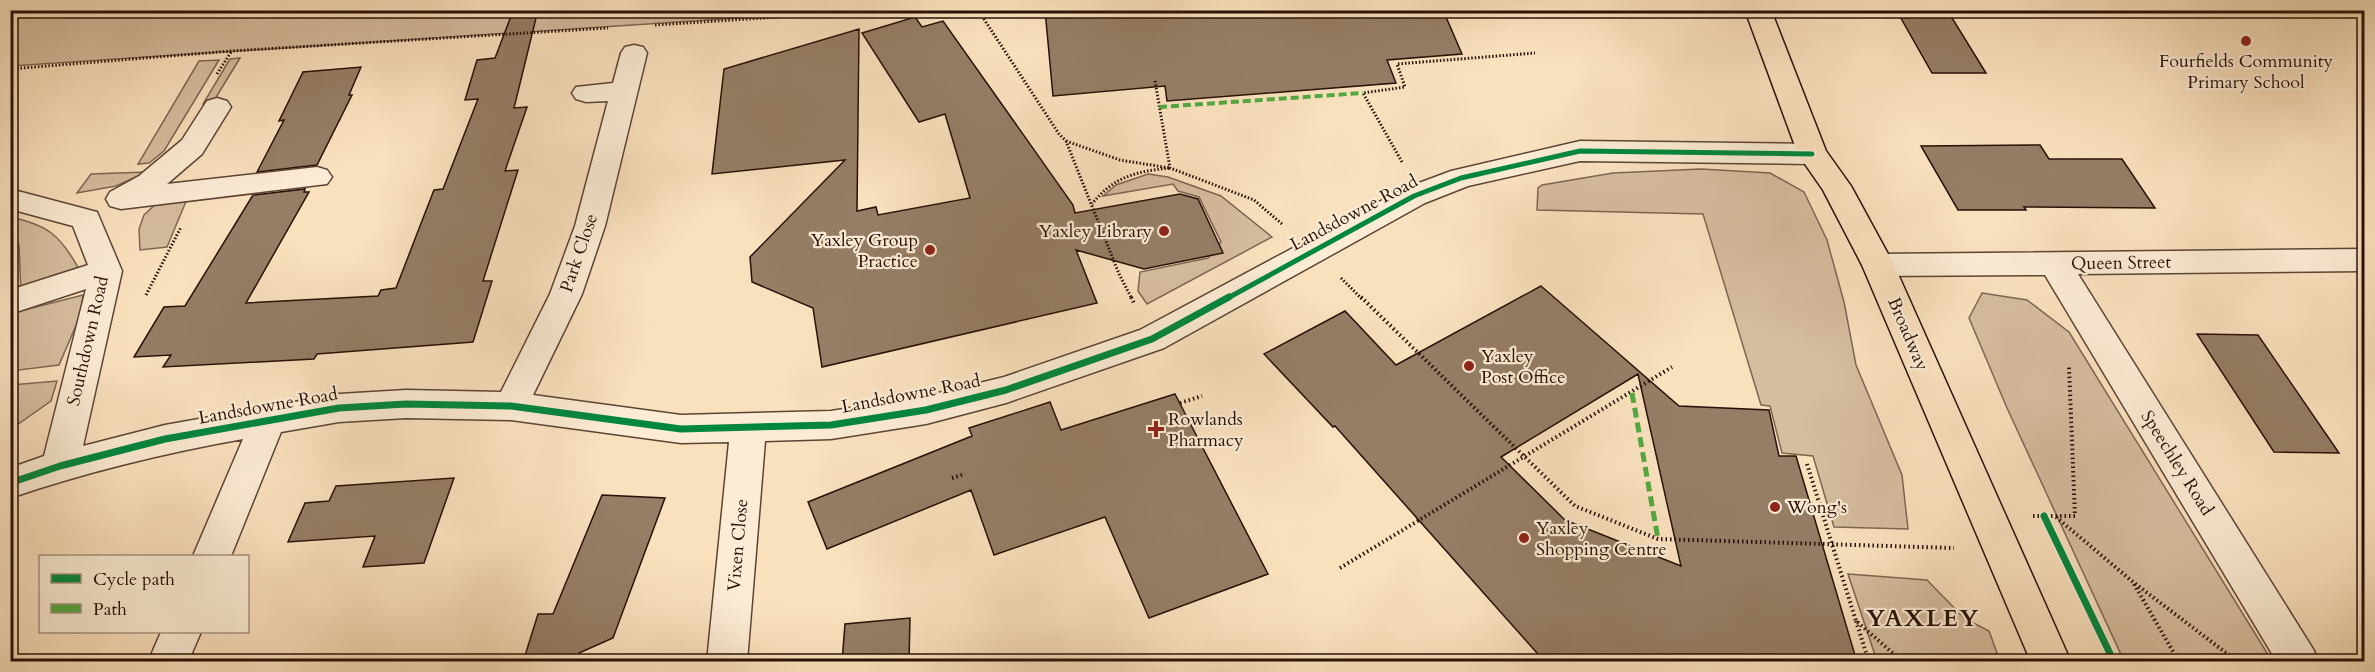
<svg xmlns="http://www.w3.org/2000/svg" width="2375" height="672" font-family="Cardo,serif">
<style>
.green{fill:#d6bd9f;stroke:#7e6653;stroke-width:1.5}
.building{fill:#957d66;stroke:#271007;stroke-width:1.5;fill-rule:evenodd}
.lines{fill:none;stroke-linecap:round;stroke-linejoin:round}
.minor-casing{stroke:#5c4435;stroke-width:3}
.major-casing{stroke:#271007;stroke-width:3}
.path-far1{stroke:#271007;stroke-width:3;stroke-dasharray:1.5 2;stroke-linecap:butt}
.path{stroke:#271007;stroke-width:4;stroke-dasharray:1.5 3;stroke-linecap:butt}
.minor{fill:#fcecd5;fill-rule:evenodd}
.major{fill:#fae1be;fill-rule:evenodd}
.quiet-far1{stroke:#53a841;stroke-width:4;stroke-dasharray:8 4;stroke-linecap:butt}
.quiet{stroke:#53a841;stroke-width:5;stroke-dasharray:10 5;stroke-linecap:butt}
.cycleway-far1-casing{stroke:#fcecd5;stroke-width:8}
.cycleway-casing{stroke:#fcecd5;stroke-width:10}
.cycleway-far1{stroke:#00873e;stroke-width:5}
.cycleway{stroke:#00873e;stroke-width:7}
.poi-dot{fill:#8f2418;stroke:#fcecd5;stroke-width:2}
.labels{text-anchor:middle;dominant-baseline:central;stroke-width:4.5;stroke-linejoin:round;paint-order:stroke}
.poi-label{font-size:18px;fill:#271007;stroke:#fcecd5;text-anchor:start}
.street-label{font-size:18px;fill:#271007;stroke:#fcecd5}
.district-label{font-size:24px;font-weight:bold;letter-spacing:1.5px;fill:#271007;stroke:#fcecd5}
</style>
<rect width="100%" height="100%" fill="#fae1be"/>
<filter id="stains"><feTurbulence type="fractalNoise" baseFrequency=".00333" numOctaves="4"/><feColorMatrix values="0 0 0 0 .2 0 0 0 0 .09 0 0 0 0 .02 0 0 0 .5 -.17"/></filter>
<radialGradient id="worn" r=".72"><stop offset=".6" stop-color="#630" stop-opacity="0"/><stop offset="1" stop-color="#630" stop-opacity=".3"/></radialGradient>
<path class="green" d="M11,11H845L11,66Z
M240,58L212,104H203L230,59Z
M219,60L164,151L149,163L138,164L199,61Z
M1701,169L1770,173L1804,192L1827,240L1844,302L1856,365L1902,475L1908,529L1834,527L1813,456L1782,453L1770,406L1761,405L1703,214L1537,210L1538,188L1542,185L1613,173Z
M147,172L116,186L77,193L91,174Z
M1148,174L1168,177L1221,196L1272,237L1147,304L1138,291L1140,272L1208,258L1221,242L1199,197L1178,191L1173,184L1103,196L1116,185Z
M187,199L167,247L140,250L139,229L144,215L158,202Z
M10,217C48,225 60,235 79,269L21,292L19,246L11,225Z
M1982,293L2027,300L2069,332L2272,661H2124L2007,408L1969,318Z
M83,295L81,314L59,365L11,371V338L16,312Z
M57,381L51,401L11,429V385Z
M1848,574L1927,580L1964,618L1989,631L2000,661H1877Z"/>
<path class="building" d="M1045,10H1443L1462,54L1387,60L1396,83L1167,101L1165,86L1053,96Z
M513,11L536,18L514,108L527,107L505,171L518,170L483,281H492L473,342L317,354L314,359L163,367L171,355L134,357L164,307L185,306L253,195L305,189L304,192H309L246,303L378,296L381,290L396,288L434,190L443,189L478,99L465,100L477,60L495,58Z
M1898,13H1949L1986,73H1932Z
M915,17L922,27L943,21L1073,205L1075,213L1180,194L1198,199L1223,253L1144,269L1076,250L1097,303L822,367L813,308L752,282L750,257L845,160L712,174L724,69L859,29L857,211L876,207L878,215L970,198L945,114L919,122L862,33Z
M361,67L349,95H352L317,165L257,172L284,120L279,121L303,72Z
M2040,145L2049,159H2122L2155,208L2024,207L2026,210H1958L1921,146Z
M1541,286L1679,406L1769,410L1779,456H1796L1857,662H1545L1335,426L1333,427L1264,354L1345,311L1396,365ZM1638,374L1681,566L1565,520L1501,457Z
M2197,334L2258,335L2339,453L2274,452Z
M1175,394L1268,574L1149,618L1105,517L994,555L971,490L827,549L808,502L972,436L969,428L1050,402L1061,430Z
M454,478L424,563L363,567L375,536L288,542L305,503L329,501L336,486Z
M602,495L665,498L613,638L579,653L581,662H523L538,614H553Z
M910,618L909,662H842L845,624Z"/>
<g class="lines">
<g class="minor-casing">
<path id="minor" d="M634,45L643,47L647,53L605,226L582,294L533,395L681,415L831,411L926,396L1004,377L1140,330L1403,189L1451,171L1580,141L1812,144L1822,147L1826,154L1822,161L1812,164L1580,161L1468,186L1425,203L1164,348L1006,403L926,424L831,439L765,441L747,662H707L729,442L681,443L511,420L406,418L339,422L281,432L231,556H193L243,439C164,453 87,472 10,498V468L44,456L86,289L10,314V290L88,265L73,226L10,209V189L97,212L122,271L83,446L165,425L339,394L406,390L501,392L550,294L575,226L608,101L586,102L576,99L572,93L576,87L613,83L621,53L625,47Z
M217,98L227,101L231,107L202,154L167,184L317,167L327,170L332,177L327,184L121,209L110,206L106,199L110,192L139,176L182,140L207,101Z
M2364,249V271L2078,274L2313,649L2319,662H2277L2045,275L1878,276L1867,273L1862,265L1867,257L1878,254Z
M161,632H201L188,662H148Z"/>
</g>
<g class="major-casing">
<path id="major" d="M1745,10H1771L1826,151L1851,186L1894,265L2071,662H2031L1862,265L1823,190L1798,154Z"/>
</g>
<path class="path-far1" d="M978,10L1059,134L1066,141L1119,274L1132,299
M655,25L887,10
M10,69L231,51L608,28
M217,74L231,52
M1155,81L1170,168L1254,200L1282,224
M1066,141L1120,160L1170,168C1137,171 1113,177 1092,204
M1402,162L1363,93L1405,87L1397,64L1535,53
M10,248L13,261
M1341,278L1362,299
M146,295L181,227"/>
<path class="path" d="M1131,297L1134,303
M1361,297L1575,506L1658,539L1954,548
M1180,403L1202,396
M1807,464L1856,621L1903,662
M952,478L965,474
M2033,516H2075L2069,367
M2056,517L2133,582L2238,662
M1340,568L1672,367
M2134,584L2179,662
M1856,621L1869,662"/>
<use href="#minor" class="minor"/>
<use href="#major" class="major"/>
<path class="quiet-far1" d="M1159,107L1363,93"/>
<path class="quiet" d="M1632,393L1658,539"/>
<g class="cycleway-far1-casing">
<path id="cycleway-far1" d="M1226,299L1414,196L1461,178L1580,151L1812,154"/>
</g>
<g class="cycleway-casing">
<path id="cycleway" d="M10,483L60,466L165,439L339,408L406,404L511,406L681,429L831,425L926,410L1006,390L1152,339L1229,297
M2044,516L2114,662"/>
</g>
<use href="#cycleway-far1" class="cycleway-far1"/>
<use href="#cycleway" class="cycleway"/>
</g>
<g class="poi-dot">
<circle cx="2246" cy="41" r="6"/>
<circle cx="1164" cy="231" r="6"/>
<circle cx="930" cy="250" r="6"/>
<circle cx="1469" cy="366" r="6"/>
<path d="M1153 420h6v6h6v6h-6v6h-6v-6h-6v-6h6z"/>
<circle cx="1775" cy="507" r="6"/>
<circle cx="1524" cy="538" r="6"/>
</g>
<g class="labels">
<g class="poi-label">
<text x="2246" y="61" text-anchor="middle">Fourfields Community<tspan x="2246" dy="21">Primary School</tspan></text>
<text x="1152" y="231" text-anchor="end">Yaxley Library</text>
<text x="918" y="240" text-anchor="end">Yaxley Group<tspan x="918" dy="21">Practice</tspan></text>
<text x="1481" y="356">Yaxley<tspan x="1481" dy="21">Post Office</tspan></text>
<text x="1168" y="419">Rowlands<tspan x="1168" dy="21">Pharmacy</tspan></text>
<text x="1787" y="507">Wong's</text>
<text x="1536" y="528">Yaxley<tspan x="1536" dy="21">Shopping Centre</tspan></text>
</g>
<g class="street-label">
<text transform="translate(1354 213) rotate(-28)">Landsdowne Road</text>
<text transform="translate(579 253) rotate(-71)">Park Close</text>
<text transform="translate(2121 263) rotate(-1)">Queen Street</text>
<text transform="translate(1908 334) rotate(67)">Broadway</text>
<text transform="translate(88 341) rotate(-77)">Southdown Road</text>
<text transform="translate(911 394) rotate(-11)">Landsdowne Road</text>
<text transform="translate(268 406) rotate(-10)">Landsdowne Road</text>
<text transform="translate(2177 463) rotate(58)">Speechley Road</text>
<text transform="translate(738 545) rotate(-85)">Vixen Close</text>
</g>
<g class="district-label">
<text x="1923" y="618">YAXLEY</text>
</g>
</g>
<rect width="2375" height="672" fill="none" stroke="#fae1be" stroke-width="36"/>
<rect x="12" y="12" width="2351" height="648" fill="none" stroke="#271007" stroke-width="3"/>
<rect x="18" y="18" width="2339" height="636" fill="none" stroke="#271007" stroke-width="1.5"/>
<rect x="39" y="555" width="210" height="78" fill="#fcecd5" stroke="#a79483" stroke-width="1.5"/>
<rect x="51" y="574" width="30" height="9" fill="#00873e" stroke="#a79483" stroke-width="1.5"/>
<text x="93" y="585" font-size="18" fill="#271007">Cycle path</text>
<rect x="51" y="604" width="30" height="9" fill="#53a841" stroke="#a79483" stroke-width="1.5"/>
<text x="93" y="615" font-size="18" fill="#271007">Path</text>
<rect width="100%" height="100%" filter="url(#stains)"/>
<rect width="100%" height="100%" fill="url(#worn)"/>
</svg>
